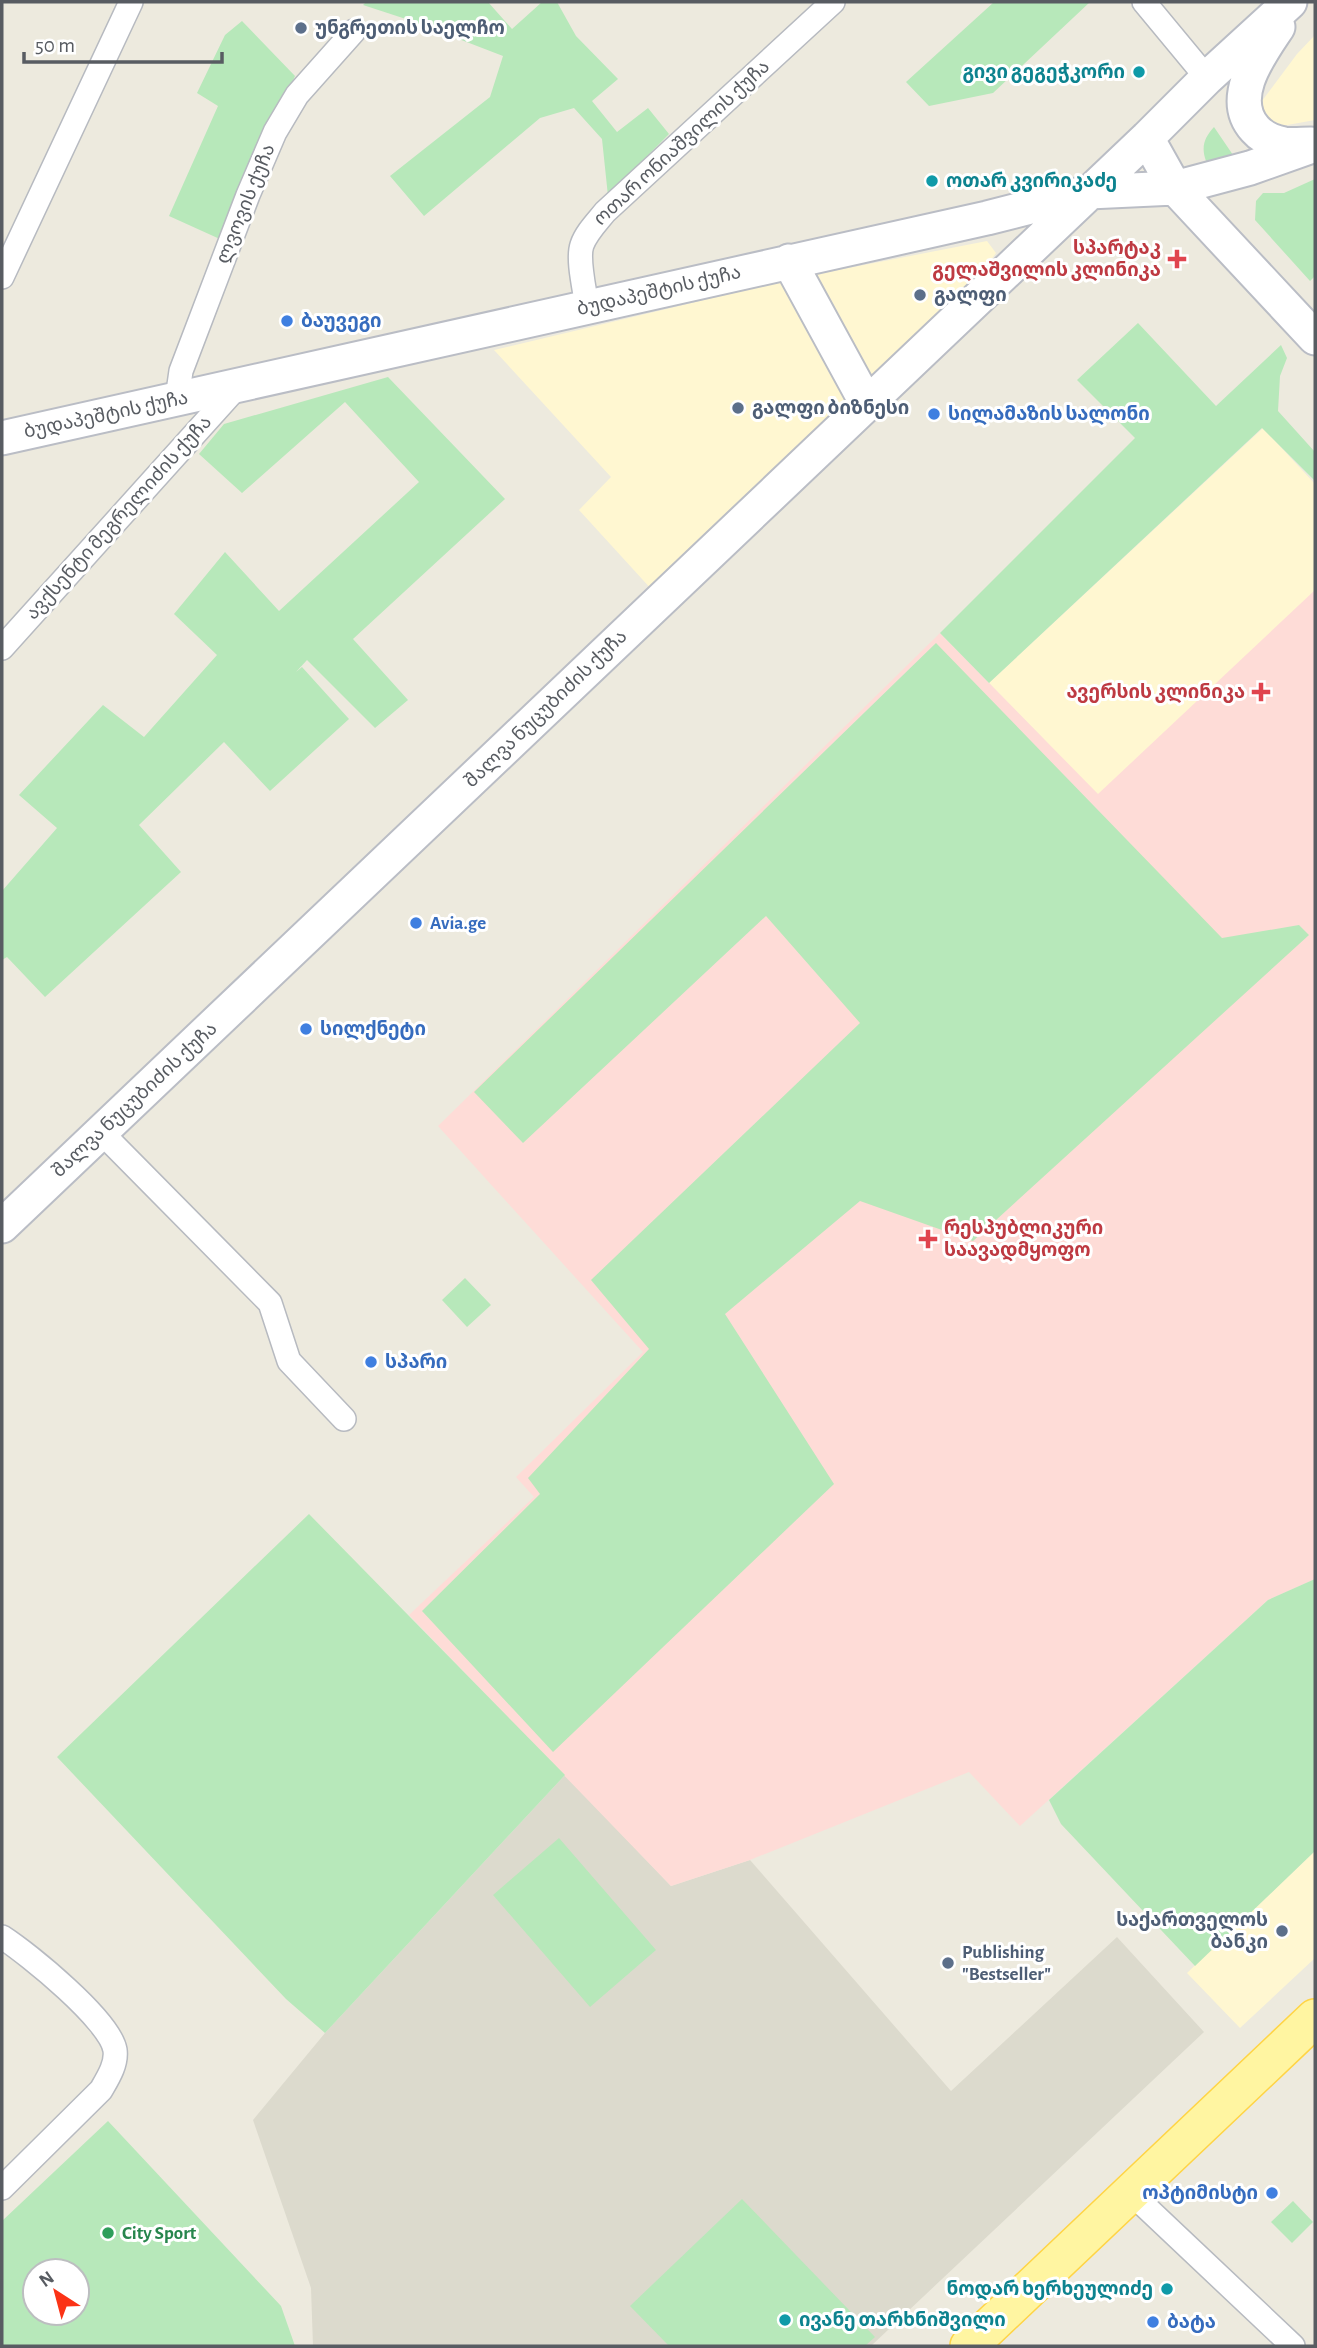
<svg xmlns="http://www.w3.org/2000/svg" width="1317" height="2348" font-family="'Alegreya Sans','Noto Sans Georgian',sans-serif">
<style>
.commercial{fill:#fff7d1}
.education{fill:#dcdacd}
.medical{fill:#fedcd7}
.green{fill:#b7e8ba;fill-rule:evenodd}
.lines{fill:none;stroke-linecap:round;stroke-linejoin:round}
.street-casing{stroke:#b7bac0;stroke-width:26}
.secondary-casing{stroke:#babdc5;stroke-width:37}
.primary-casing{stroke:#ffd445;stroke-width:40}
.street{stroke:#fff;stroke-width:23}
.secondary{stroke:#fff;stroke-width:33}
.primary{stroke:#fff5a1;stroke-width:37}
.service-dot{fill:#5c6f8a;stroke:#fff;stroke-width:2.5}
.culture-dot{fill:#0f9aa8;stroke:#fff;stroke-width:2.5}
.health-dot{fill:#e0444e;stroke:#fff;stroke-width:2.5}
.shop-dot{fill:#3f7fe0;stroke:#fff;stroke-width:2.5}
.leisure-dot{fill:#2e9e5b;stroke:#fff;stroke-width:2.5}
.labels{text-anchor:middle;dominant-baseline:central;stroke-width:6;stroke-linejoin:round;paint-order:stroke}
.service-label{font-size:19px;font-weight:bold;fill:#4e5e75;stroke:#fff;text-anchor:start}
.culture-label{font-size:19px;font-weight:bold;fill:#0d838f;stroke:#fff;text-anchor:end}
.street-label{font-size:19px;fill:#585c62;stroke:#fff}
.health-label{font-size:19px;font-weight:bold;fill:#be3a42;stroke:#fff;text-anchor:end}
.shop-label{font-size:19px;font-weight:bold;fill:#366cbe;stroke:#fff;text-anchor:start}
.leisure-label{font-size:19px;font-weight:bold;fill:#27864d;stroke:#fff;text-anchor:start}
</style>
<rect width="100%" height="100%" fill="#edeade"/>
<path class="commercial" d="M1315,35V120L1271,128L1259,105L1297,54Z
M987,241L996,253L988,264L861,392L653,591L579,510L611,477L494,350L797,278Z
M1263,428L1315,484V593L1098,795L989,683Z
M1315,1851V1958L1240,2028L1187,1973Z"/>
<path class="education" d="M565,1775L671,1886L750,1860L951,2091L1117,1937L1204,2032L871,2346H313L311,2288L253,2120L325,2033Z"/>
<path class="medical" d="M1315,590V1579L1268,1600L1020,1826L969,1772L750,1860L671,1886L409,1615L534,1497L516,1477L643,1352L438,1126L940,633L1098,794Z"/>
<path class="green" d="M366,2H488L512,29L542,2H557L576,36L618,79L592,101L617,132L648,108L669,134L608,196L602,139L574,108L540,118L424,216L390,176L490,97L503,56L412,21L363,5Z
M994,2H1090L993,93L929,106L906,82Z
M242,21L295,76L222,240L169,216L218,106L197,93L225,35Z
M1214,127L1233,155L1206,161C1201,147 1204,138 1214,127Z
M1315,179V276L1310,281L1255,220L1256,201L1263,193H1284Z
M1138,323L1216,406L1281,345L1287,358L1280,376L1278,411L1315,452V481L1262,428L989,683L940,633L1135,438L1077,380Z
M388,377L505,499L353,639L408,700L375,728L307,660L296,672L302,667L349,719L270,791L224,742L139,825L181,872L45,997L7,957L2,960V891L57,828L19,795L103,705L144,737L217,655L174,614L225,552L279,611L419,482L345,402L242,493L199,454L224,424Z
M936,643L1222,938L1299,925L1309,935L973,1241L860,1201L725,1314L834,1484L553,1752L422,1611L540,1494L528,1478L649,1349L591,1280L860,1023L766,916L523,1143L474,1092Z
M465,1278L491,1305L467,1327L442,1300Z
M309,1514L565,1775L325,2033L286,1999L57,1757Z
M1315,1579V1851L1195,1966L1061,1824L1049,1800L1268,1600Z
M559,1838L656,1950L590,2007L493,1895Z
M108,2121L281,2306L295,2346H2V2221ZM35,2271H77V2313H35Z
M742,2199L875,2337L865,2346H669L630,2306Z
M1293,2201L1313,2222L1292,2243L1271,2222Z"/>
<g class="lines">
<g class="street-casing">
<path id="street" d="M1144,2L1207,78
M2,277L131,2
M587,307C585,291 577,259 582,245C586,233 597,222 605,212L833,2
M177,399L181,371L248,195L275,132L297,95L354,31
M2,648L237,387
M101,1132L270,1303L289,1361L344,1419
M2,1937C28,1954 110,2020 115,2050C117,2064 108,2078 101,2090L2,2188
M1131,2193L1293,2346"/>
</g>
<g class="secondary-casing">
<path id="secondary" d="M1278,27C1260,54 1227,98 1255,129C1262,137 1273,142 1284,144C1292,145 1302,144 1311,144
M1147,138L1175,188L1315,338
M789,261L867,404
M2,438L987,218L1089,192L1175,188L1250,168L1315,145
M2,1226L1147,138L1207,78L1290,2"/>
</g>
<g class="primary-casing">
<path id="primary" d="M969,2346L1315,2018"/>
</g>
<use href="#street" class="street"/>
<use href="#secondary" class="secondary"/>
<use href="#primary" class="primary"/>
</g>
<g class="service-dot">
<circle cx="301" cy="28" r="7"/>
<circle cx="920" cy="295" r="7"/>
<circle cx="738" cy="408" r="7"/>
<circle cx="1282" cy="1931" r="7"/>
<circle cx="948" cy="1963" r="7"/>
</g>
<g class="culture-dot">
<circle cx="1139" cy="72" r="7"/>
<circle cx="932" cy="181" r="7"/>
<circle cx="1167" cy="2289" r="7"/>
<circle cx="785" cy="2320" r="7"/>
</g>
<g class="health-dot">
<path d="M1173.5 248.5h7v7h7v7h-7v7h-7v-7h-7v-7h7z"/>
<path d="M1257.5 681.5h7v7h7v7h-7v7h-7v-7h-7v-7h7z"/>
<path d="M924.5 1228.5h7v7h7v7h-7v7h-7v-7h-7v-7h7z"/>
</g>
<g class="shop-dot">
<circle cx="287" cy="321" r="7"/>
<circle cx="934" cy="414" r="7"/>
<circle cx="416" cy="923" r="7"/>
<circle cx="306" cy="1029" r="7"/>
<circle cx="371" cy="1362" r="7"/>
<circle cx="1272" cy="2193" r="7"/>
<circle cx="1153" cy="2322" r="7"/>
</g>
<circle class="leisure-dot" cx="108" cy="2233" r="7"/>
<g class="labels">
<g class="service-label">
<text x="315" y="28">უნგრეთის საელჩო</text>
<text x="934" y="295">გალფი</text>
<text x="752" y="408">გალფი ბიზნესი</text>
<text x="1268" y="1920" text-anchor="end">საქართველოს<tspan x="1268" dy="22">ბანკი</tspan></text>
<text x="962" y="1952">Publishing<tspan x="962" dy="22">"Bestseller"</tspan></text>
</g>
<g class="culture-label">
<text x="1125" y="72">გივი გეგეჭკორი</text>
<text x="946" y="181" text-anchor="start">ოთარ კვირიკაძე</text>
<text x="1153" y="2289">ნოდარ ხერხეულიძე</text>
<text x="799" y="2320" text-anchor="start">ივანე თარხნიშვილი</text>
</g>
<g class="street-label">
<text transform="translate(682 143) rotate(-43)">ოთარ ონიაშვილის ქუჩა</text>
<text transform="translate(246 204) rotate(-68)">ლვოვის ქუჩა</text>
<text transform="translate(659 291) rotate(-13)">ბუდაპეშტის ქუჩა</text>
<text transform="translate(106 415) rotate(-12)">ბუდაპეშტის ქუჩა</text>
<text transform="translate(119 518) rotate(-48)">ავქსენტი მეგრელიძის ქუჩა</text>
<text transform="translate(546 709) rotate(-44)">შალვა ნუცუბიძის ქუჩა</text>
<text transform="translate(135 1100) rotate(-43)">შალვა ნუცუბიძის ქუჩა</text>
</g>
<g class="health-label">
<text x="1161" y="248">სპარტაკ<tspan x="1161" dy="22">გელაშვილის კლინიკა</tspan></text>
<text x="1245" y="692">ავერსის კლინიკა</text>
<text x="944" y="1228" text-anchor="start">რესპუბლიკური<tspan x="944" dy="22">საავადმყოფო</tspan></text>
</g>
<g class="shop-label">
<text x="301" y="321">ბაუვეგი</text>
<text x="948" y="414">სილამაზის სალონი</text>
<text x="430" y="923">Avia.ge</text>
<text x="320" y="1029">სილქნეტი</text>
<text x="385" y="1362">სპარი</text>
<text x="1258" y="2193" text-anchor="end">ოპტიმისტი</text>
<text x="1167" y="2322">ბატა</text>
</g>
<g class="leisure-label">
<text x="122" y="2233">City Sport</text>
</g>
</g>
<rect width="1317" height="2348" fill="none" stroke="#585c62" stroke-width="7"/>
<g transform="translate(56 2292) rotate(324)"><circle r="33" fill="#ffffff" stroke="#bcbec0" stroke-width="2"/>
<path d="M0-5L12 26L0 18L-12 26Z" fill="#fb3316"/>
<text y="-10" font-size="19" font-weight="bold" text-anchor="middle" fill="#585c62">N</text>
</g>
<path d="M24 52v10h198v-10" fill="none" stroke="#585c62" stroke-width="3.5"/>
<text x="35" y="52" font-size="21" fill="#585c62" stroke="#ffffff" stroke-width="5" paint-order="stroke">50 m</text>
</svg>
